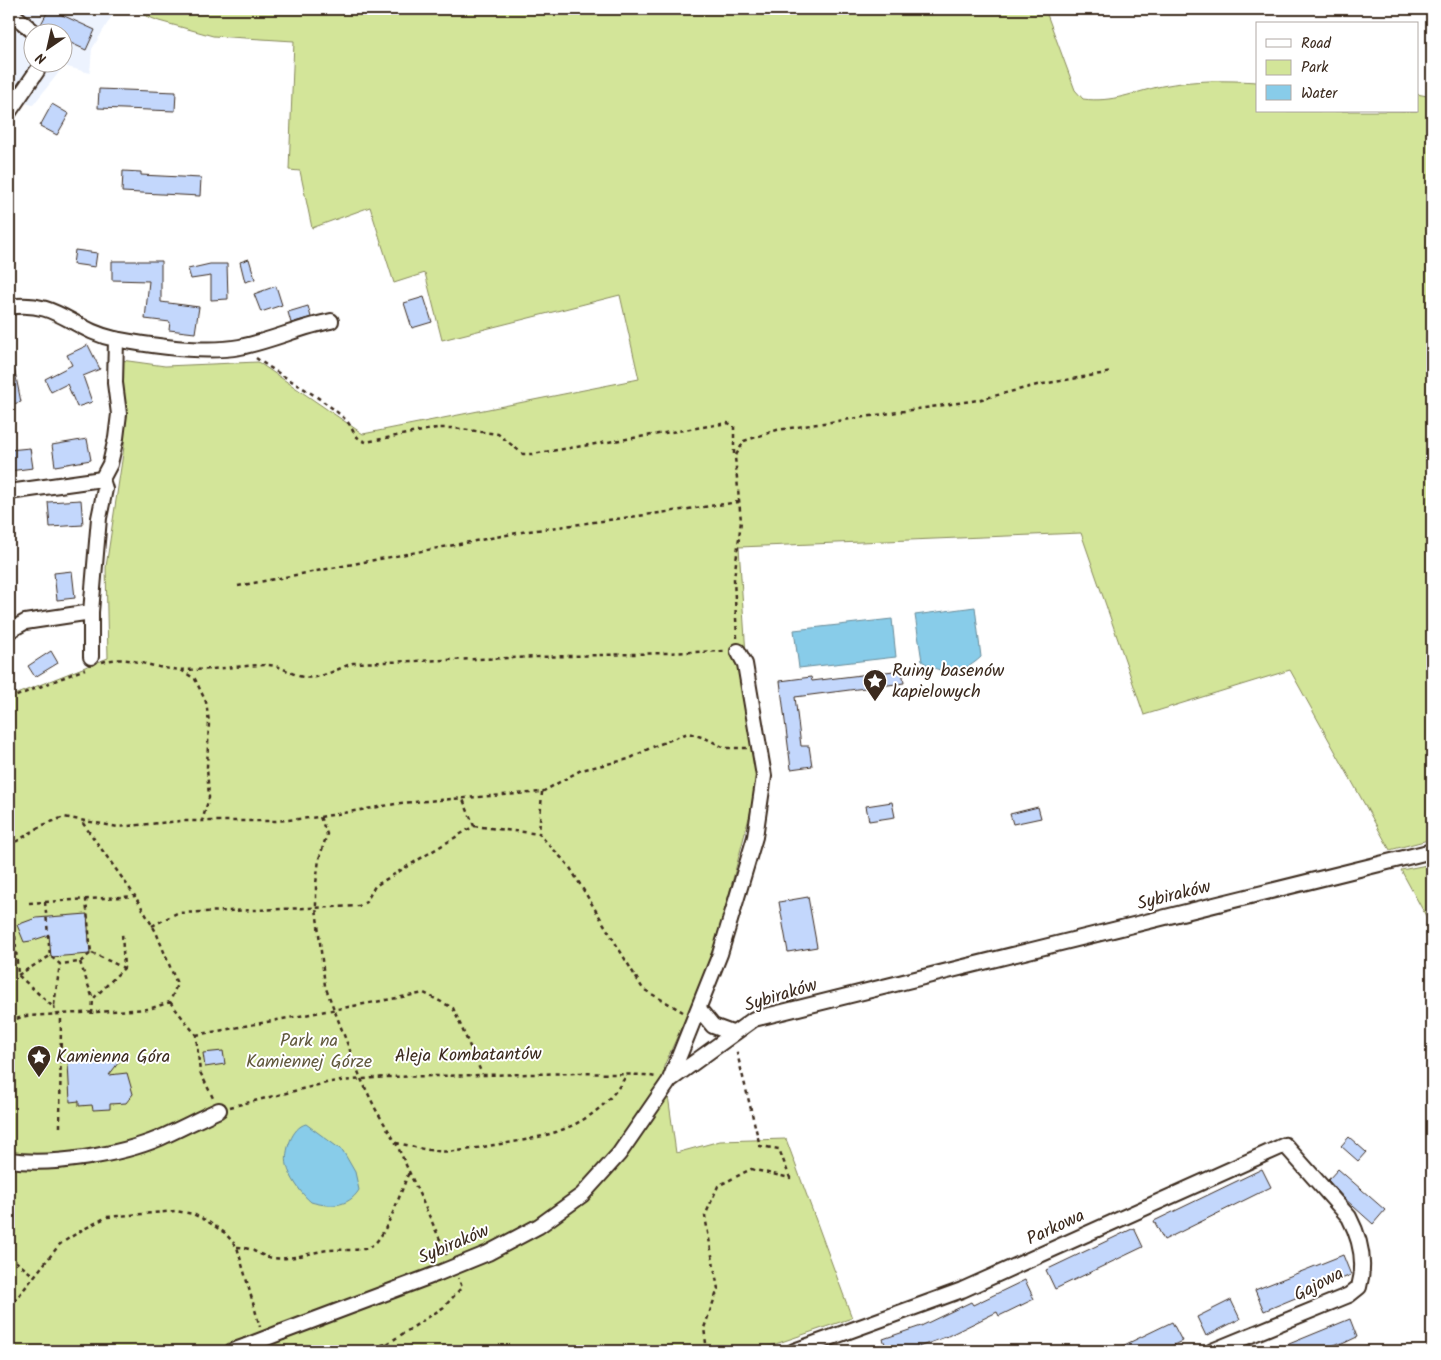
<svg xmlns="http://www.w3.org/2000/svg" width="1441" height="1360" font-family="Kalam,sans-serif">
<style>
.built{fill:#edf3fe;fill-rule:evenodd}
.green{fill:#d3e599;stroke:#87885c}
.water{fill:#88cce9;stroke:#698b98}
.building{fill:#c3d7fc;stroke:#3b2a1e}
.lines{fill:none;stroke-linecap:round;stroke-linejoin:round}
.minor-casing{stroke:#3b2a1e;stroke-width:18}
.path{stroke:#3b2a1e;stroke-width:2.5;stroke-dasharray:4 4;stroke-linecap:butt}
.minor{stroke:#fff;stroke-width:14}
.minor-bridge-casing{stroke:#3b2a1e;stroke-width:18;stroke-linecap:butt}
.minor-bridge{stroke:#fff;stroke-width:14}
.labels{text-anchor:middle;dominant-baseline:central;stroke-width:4;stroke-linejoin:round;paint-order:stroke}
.poi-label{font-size:18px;fill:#3b2a1e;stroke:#fff;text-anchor:start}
.street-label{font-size:18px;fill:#3b2a1e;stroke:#fff}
.park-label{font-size:18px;fill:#61593d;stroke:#fff}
</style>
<rect width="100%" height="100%" fill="#fff"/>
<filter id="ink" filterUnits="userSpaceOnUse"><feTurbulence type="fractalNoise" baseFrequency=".02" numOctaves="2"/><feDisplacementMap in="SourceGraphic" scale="10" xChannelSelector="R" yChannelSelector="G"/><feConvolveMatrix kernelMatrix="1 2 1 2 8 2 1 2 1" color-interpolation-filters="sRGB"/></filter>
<g filter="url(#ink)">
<path class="built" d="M9,9H116L92,49L90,73L64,66L33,105L21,102L9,103ZM32,32H62V62H32Z"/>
<path class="green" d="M129,9H1045L1075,90L1083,99C1113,103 1134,92 1162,86C1193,80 1225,80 1257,82V111H1417V94L1432,97V839L1390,850L1290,670L1144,715L1081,533L739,547L750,716L758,783L721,925L700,986L664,1066L676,1153L720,1141L786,1139L852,1318L755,1351H9V697L108,658L106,567L124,447L125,416L121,360L165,366L258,362L363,434L639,379L620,295L442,340L425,273L394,283L370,207L312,228L300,171L289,170L294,41L213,36L159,21Z
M1432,864V927L1401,870Z"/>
<path class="water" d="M975,607L981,657C962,675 943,676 922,661L915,615Z
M892,619L896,657L799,668L794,630Z
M306,1124L343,1151L355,1172L359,1190C348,1208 328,1207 311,1202C302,1195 289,1176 287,1165C284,1152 292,1127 306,1124Z"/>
<path class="building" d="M49,9L95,30L86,50L62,39V32H48L42,30L40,26Z
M99,89L176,92L175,111L98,108Z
M52,104L69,114L57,135L40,126Z
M123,171L141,172V175L201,178L200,196L122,192Z
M75,250L97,253L95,267L73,264Z
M249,259L255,279L245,282L240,262Z
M112,261H161V302L199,307L195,333L169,330L170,322L145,319L149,281L112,280Z
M210,264H227L228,299L211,300V276L191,279L188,269Z
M276,286L282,305L261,312L254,294Z
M424,297L432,322L412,328L404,303Z
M308,306L311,317L291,323L288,312Z
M88,345L100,369L83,376L92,402L77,407L67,384L51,392L45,379L72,365L67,355Z
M14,367L21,402L9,405V368Z
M87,439L91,460L55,466L52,445Z
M30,448L33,468L9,471V450Z
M81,500L83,525L50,527L48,502Z
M72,571L75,598L57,600L54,573Z
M51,651L58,663L35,677L28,666Z
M902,670L904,683L795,697L801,746H809L812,766L791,769L780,681L811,677L812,681Z
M892,802L895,817L869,821L866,806Z
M1038,807L1041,818L1013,824L1010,814Z
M808,897L817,947L788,952L779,902Z
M87,914L90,954L51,957L49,935L31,941L24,942L17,925L36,918Z
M223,1051L225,1064L205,1067L203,1053Z
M105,1053L125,1054L109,1075L127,1073L133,1094L126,1103L110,1104V1109L93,1110L92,1105L79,1106V1101L70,1102L68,1063L75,1055Z
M1349,1137L1366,1152L1358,1161L1341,1146Z
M1262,1169L1271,1187L1164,1240L1154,1221Z
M1338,1169L1385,1210L1373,1224L1344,1198L1328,1180Z
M1134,1228L1143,1247L1055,1289L1046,1270Z
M1343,1255L1351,1275L1264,1311L1255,1290Z
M1025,1280L1034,1299L999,1316L997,1312L948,1336L908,1351H888L883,1339L921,1326L971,1302L973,1305Z
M1231,1300L1240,1319L1206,1336L1197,1317Z
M1350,1319L1357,1337L1340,1345L1339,1343L1319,1351H1272Z
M1172,1322L1182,1341L1161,1351H1112Z"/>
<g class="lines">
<g class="minor-casing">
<path id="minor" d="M9,11L34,32
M9,112L37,71
M9,307C56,299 72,330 115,339C152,346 203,354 240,347C271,341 300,327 331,321
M9,492L102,479
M91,612V657
M9,631L25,622L91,612L99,518L105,489L102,479L110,464L116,438L119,414L115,383L116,339
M699,1009L713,1026L732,1033
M670,1079L720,954L755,837L764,776L745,664L738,651
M9,1160C52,1166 120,1155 160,1138C180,1129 199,1119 219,1110
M282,1332L439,1273L488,1253L539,1226L582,1195L619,1154L670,1080L754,1019L1432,851
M232,1351L246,1346
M794,1351L962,1290L1285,1145L1349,1217C1360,1238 1366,1263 1359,1287L1349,1295L1212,1351"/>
</g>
<path class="path" d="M256,358C285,379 320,395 346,420C355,430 351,436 366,442L437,428H453L498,434L523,454H532L728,423L734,426V456
M238,586L522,532L739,502
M737,638L734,579L741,521L735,457L744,441L777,430L978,400L1037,385L1112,372
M102,662C128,654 147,667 172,669C203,672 233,666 264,665C278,664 286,671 299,676C318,682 336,669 353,663L726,651
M181,670L195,679L206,702L209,722L207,767L209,798L202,821
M9,699L85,669
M542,792L539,834L569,866L643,989L683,1012
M320,817L327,834L319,859L316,884V908L325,986L361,1079L376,1110L396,1143L447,1255
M474,826L539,834
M9,846L43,825L64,817L118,827L181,821H276L320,817L401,803L542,792L581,770L629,759L650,748L688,733L705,738L725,748H748
M45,902L50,956L60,964L80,962L91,953L86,900
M29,903L135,896L82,822
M152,926L177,913L359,906L366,902L375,886L474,826L462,797
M15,936L18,975L52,1006L54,1005L55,1014
M92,953L124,968
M80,962L93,999
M18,975L50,956
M170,1002L196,1035L200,1072L213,1098
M54,1005L60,964
M92,1014L93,999L124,968L122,932
M9,1021L26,1016L149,1009L170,1002L177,984L156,932L135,896
M196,1035L424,993L453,1008L482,1074
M230,1107L330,1082L386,1077L580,1073L645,1075L656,1077
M60,1127L61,1015
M396,1143C409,1145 423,1150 437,1151C455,1153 476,1148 494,1145C550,1137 597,1127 627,1074
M237,1247C252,1247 259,1256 273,1258C290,1260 306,1254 322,1251C337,1248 352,1252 368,1248C385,1243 402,1188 409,1172
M9,1256L34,1276
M9,1308L60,1244L82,1230L107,1217L176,1211L193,1214L207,1221L225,1233L237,1247L260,1327
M387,1344L444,1307L462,1287L458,1278
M350,1351L387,1344L401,1351
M707,1351L704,1328L718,1289L705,1216L718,1186L751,1169L790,1178L779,1149L760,1146L736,1049"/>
<use href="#minor" class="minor"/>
<g class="minor-bridge-casing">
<path id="minor-bridge" d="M246,1346L282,1332"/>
</g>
<use href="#minor-bridge" class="minor-bridge"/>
</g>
</g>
<defs>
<g id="sight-pin" transform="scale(1.25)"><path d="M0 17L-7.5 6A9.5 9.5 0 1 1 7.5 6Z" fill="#3b2a1e" stroke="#fff"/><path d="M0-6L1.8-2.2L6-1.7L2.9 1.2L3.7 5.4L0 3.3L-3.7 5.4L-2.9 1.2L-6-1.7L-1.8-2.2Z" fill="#fff"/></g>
</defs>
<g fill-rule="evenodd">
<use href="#sight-pin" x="875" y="681"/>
<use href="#sight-pin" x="39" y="1057"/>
</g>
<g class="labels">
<g class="poi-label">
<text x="892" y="671">Ruiny basenów<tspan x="892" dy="21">kapielowych</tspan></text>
<text x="56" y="1057">Kamienna Góra</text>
</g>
<g class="street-label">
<text transform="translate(1174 896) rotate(-14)">Sybiraków</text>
<text transform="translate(781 996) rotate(-17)">Sybiraków</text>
<text transform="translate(468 1056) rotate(-1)">Aleja Kombatantów</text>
<text transform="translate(1056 1228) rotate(-25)">Parkowa</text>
<text transform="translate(454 1245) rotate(-23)">Sybiraków</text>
<text transform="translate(1319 1285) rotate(-27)">Gajowa</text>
</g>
<g class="park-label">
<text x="309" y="1041">Park na<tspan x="309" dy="21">Kamiennej Górze</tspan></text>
</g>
</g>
<rect width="1441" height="1360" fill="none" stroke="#fff" stroke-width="30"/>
<rect x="15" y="15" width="1411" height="1330" fill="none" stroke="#3b2a1e" stroke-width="2" filter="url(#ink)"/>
<rect x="1256" y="22" width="162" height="90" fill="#ffffff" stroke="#b1aaa5"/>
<rect x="1266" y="39" width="25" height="8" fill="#ffffff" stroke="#b1aaa5"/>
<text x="1301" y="48" font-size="15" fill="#3b2a1e">Road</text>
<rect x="1266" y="60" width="25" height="15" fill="#d3e599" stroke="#b1aaa5"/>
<text x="1301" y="72" font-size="15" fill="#3b2a1e">Park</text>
<rect x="1266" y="85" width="25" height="15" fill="#88cce9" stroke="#b1aaa5"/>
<text x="1301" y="98" font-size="15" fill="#3b2a1e">Water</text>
<g transform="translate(48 48) rotate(214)"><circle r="24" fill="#ffffff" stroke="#b1aaa5"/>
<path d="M0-4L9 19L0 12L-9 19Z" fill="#3b2a1e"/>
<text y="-8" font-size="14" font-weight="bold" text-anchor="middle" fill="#3b2a1e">N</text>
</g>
</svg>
